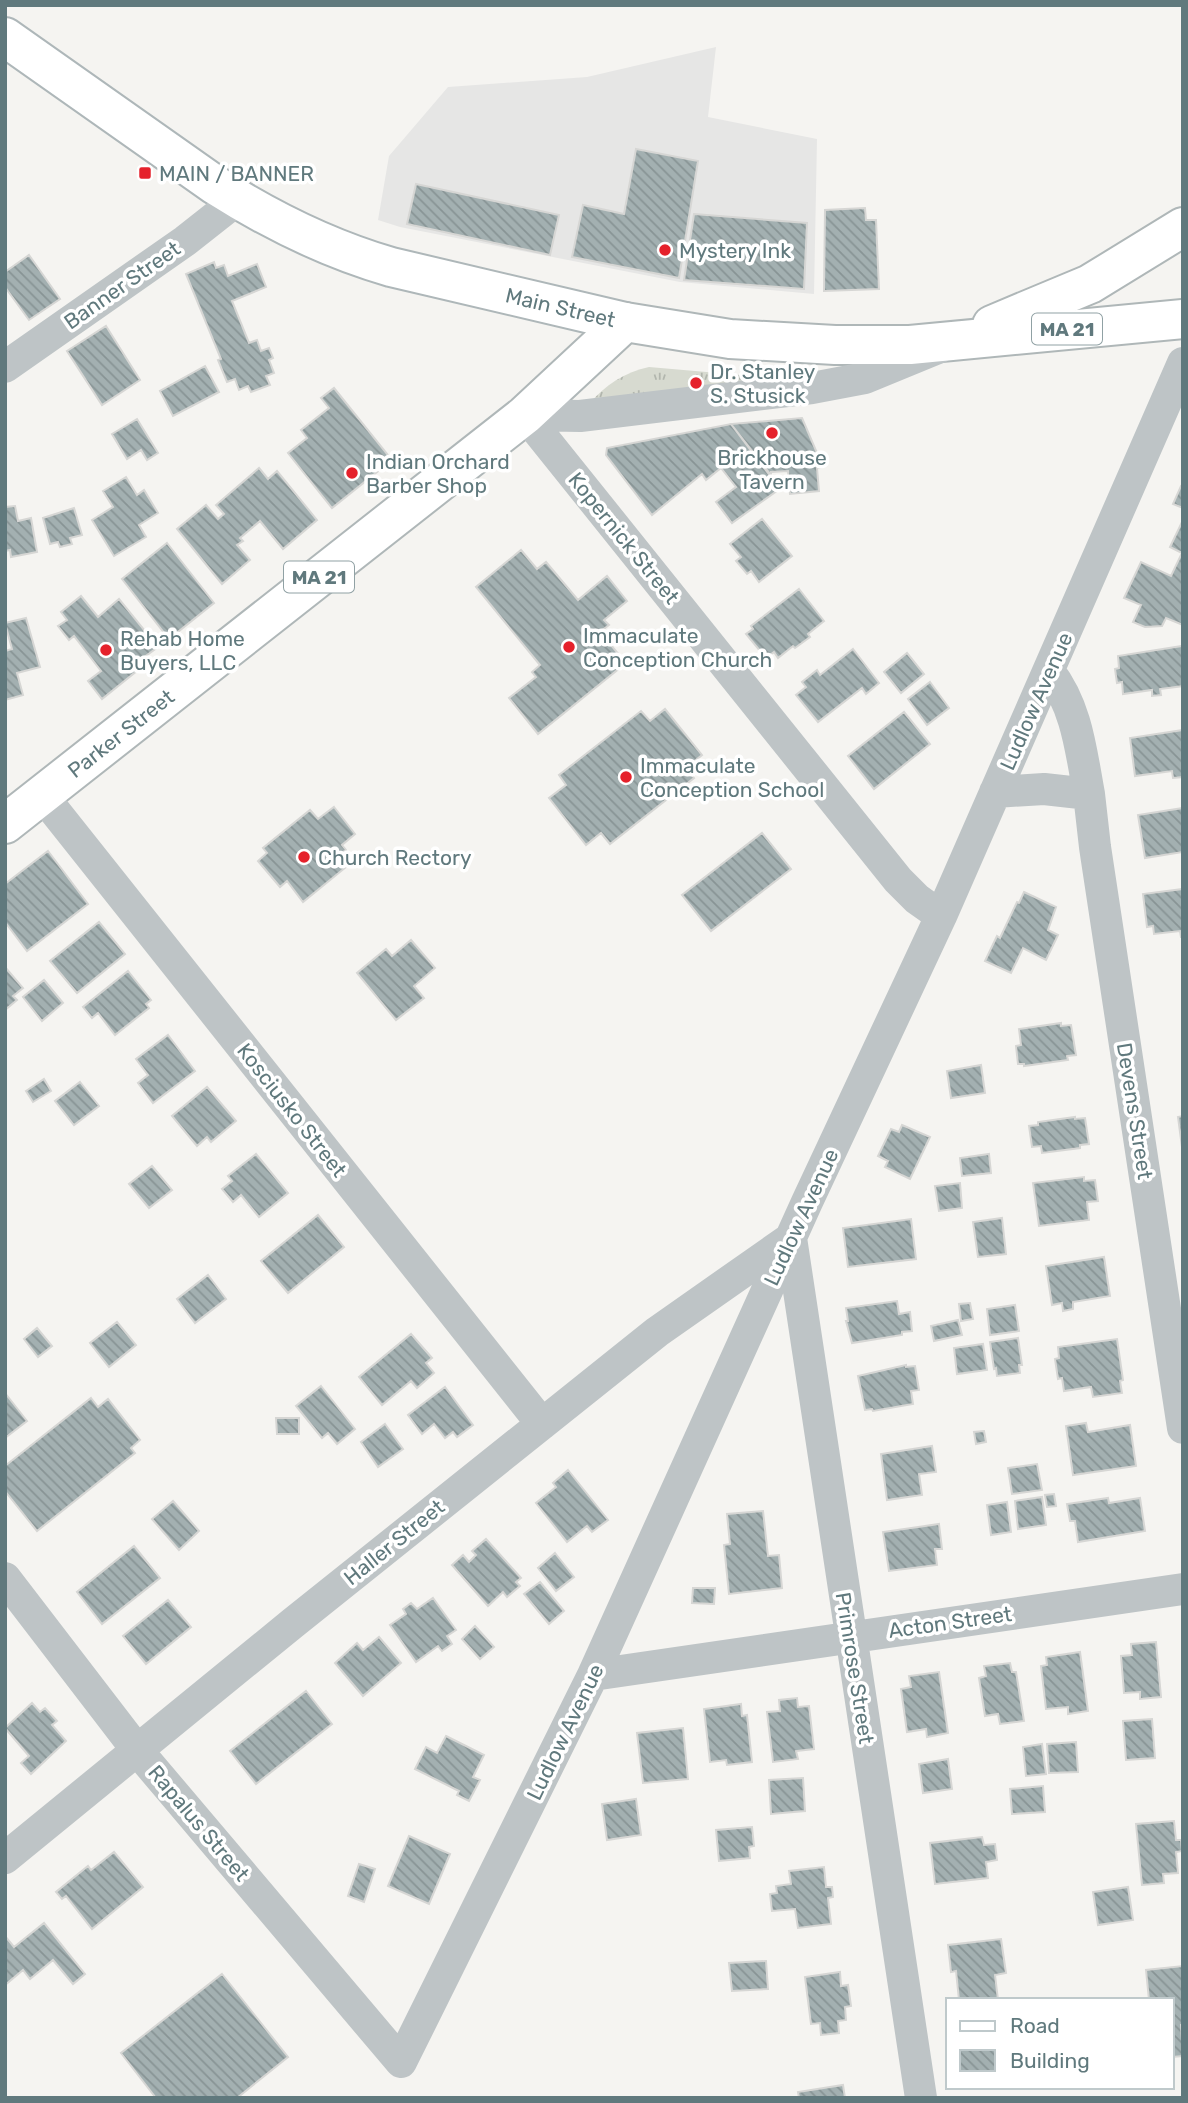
<svg xmlns="http://www.w3.org/2000/svg" width="1188" height="2103" font-family="Rubik,sans-serif">
<style>
.built{fill:#e6e6e5}
.park{fill:url(#park-tufts)}
.building{fill:url(#building-back-hatch);stroke:#d6d6d4;stroke-width:2}
.lines{fill:none;stroke-linecap:round;stroke-linejoin:round}
.secondary-casing{stroke:#aeb7b9;stroke-width:42}
.primary-casing{stroke:#afb7b8;stroke-width:42}
.minor{stroke:#bec4c6;stroke-width:32}
.secondary{stroke:#fff;stroke-width:38}
.primary{stroke:#fff;stroke-width:38}
.poi-dot{fill:#e5212b;stroke:#fff;stroke-width:2.5}
.labels{text-anchor:middle;dominant-baseline:central;stroke-width:7;stroke-linejoin:round;paint-order:stroke}
.shield{fill:#fff;stroke:#90a1a4;stroke-width:2}
.shield-label{font-size:19px;font-weight:bold;fill:#60797d}
.poi-label{font-size:21px;fill:#60797d;stroke:#fff;text-anchor:start}
.street-label{font-size:21px;fill:#60797d;stroke:#fff}
</style>
<defs>
<pattern id="park-tufts" width="24" height="20" patternUnits="userSpaceOnUse" patternTransform="scale(1.75)"><rect width="24" height="20" fill="#d7dad0"/><path d="M3 7l-1-3M5 7V3M7 7l1-3M15 17l-1-3M17 17v-4M19 17l1-3" fill="none" stroke="#b2b6ae"/></pattern>
<pattern id="building-back-hatch" width="6" height="6" patternUnits="userSpaceOnUse" patternTransform="scale(1.75)"><rect width="6" height="6" fill="#a3b0b1"/><path d="M-1 5l2 2M0 0l6 6M5-1l2 2" fill="none" stroke="#889495"/></pattern>
</defs>
<rect width="100%" height="100%" fill="#f5f4f1"/>
<path class="built" d="M716,47L708,117L817,139L814,294L680,282L400,227L378,220L389,156L448,87L587,77Z"/>
<path class="park" d="M649,367L765,377L767,380L589,404C605,385 625,372 649,367Z"/>
<path class="building" d="M636,149L698,161L679,278L572,257L583,205L624,214Z
M416,184L559,215L550,255L407,224Z
M865,208L866,220H876L879,289L824,291L825,210Z
M694,214L807,223L804,289L684,280Z
M29,255L60,299L29,320L5,287V272Z
M214,262L216,268L224,265L228,276L257,264L266,287L232,301L249,343L257,340L261,351L269,348L273,358L269,360L274,373L266,376L270,385L251,392L248,386L239,390L235,379L227,382L218,360L221,359L186,274Z
M106,326L140,380L102,405L67,351Z
M205,366L219,392L173,416L160,391Z
M334,388L392,460L332,508L288,453L307,438L301,430L329,408L321,398Z
M802,418L823,467L817,468L819,491L790,494L788,471L771,472V477L731,424Z
M137,419L158,453L147,460L141,450L127,459L112,434Z
M731,424L781,488L732,523L716,502L736,487L721,468L706,480L702,474L652,515L606,455L607,448Z
M259,468L268,479L277,471L317,520L283,549L260,521L240,538L243,541L237,545L250,560L222,584L177,529L206,505L218,519L224,514L216,505Z
M126,477L137,495L144,490L158,513L139,525L146,537L114,556L92,520L113,507L103,491Z
M1181,486L1183,487V508L1173,504Z
M15,506L18,521L31,518L37,552L11,557L10,550L5,551V507Z
M74,508L82,535L70,538L72,544L60,547L58,542L50,544L43,518Z
M762,519L792,556L759,582L751,571L747,574L736,561L741,557L730,544Z
M1183,520V625L1166,618L1162,626L1145,627L1133,622L1141,605L1124,598L1141,562L1171,576L1182,553L1170,547Z
M167,543L214,603L169,639L122,579Z
M521,550L537,569L546,562L578,600L607,576L627,601L604,620L609,625L600,632L626,663L538,734L509,698L536,677L532,672L540,665L476,587Z
M799,589L824,621L808,634L810,637L795,648L793,646L778,658L774,652L766,658L746,634L753,629L751,626Z
M81,596L98,617L119,599L158,647L139,661L143,666L102,699L88,681L101,671L74,636L69,640L58,626L67,620L61,612Z
M26,618L40,667L17,673L23,695L5,700V651L12,649L5,623Z
M1182,646L1183,686L1160,689L1161,695L1152,696V690L1123,694L1122,682L1117,683L1115,669L1119,668L1118,656Z
M853,649L879,683L866,694L862,688L818,722L796,695L806,687L802,682L817,670L820,675Z
M907,653L924,674L901,693L884,672Z
M930,682L949,708L927,725L908,699Z
M665,709L702,755L686,768L694,778L610,844L601,833L586,845L549,798L566,785L559,775L641,711L650,721Z
M904,712L930,744L874,789L848,756Z
M1183,730V777L1173,778L1172,771L1135,776L1130,738Z
M334,807L355,834L342,845L346,850L342,853L351,863L303,902L287,881L280,887L258,861L267,853L263,848L310,810L318,819Z
M1183,808V852L1145,858L1138,815Z
M762,833L791,869L711,931L682,895Z
M48,851L88,904L27,951L5,922V884Z
M1183,889V937H1181L1180,931L1154,934L1153,926L1147,927L1143,894Z
M1024,892L1056,907L1048,930L1058,935L1046,960L1023,948L1011,973L985,961L997,936L1000,938L1017,902L1019,903Z
M99,922L125,954L77,993L50,961Z
M411,940L435,968L414,986L424,998L396,1020L357,973L386,949L392,956Z
M5,967L23,988L13,996L17,1000L5,1010Z
M128,971L151,1000L146,1004L149,1008L115,1035L98,1013L92,1018L83,1007Z
M44,980L63,1003L42,1021L23,997Z
M1061,1023V1026L1071,1025L1076,1055L1067,1056L1068,1060L1024,1066V1064H1018L1016,1046L1021,1045L1019,1029Z
M168,1035L195,1071L153,1103L138,1083L148,1075L136,1059Z
M981,1065L985,1093L951,1098L947,1071Z
M44,1079L51,1091L33,1102L26,1091Z
M80,1082L99,1106L74,1125L55,1101Z
M207,1087L236,1121L211,1142L207,1137L197,1146L172,1116Z
M1183,1116V1147H1182L1178,1117Z
M1075,1117V1119L1085,1118L1089,1144L1080,1145V1148L1042,1153L1041,1146L1032,1147L1029,1126L1038,1125V1122Z
M902,1125L930,1137L910,1179L885,1167L888,1161L878,1156L891,1129L899,1132Z
M256,1154L288,1193L259,1217L241,1195L233,1202L222,1189L232,1181L228,1176Z
M989,1154L991,1173L962,1176L960,1158Z
M152,1166L172,1190L149,1208L129,1184Z
M1084,1177V1181L1095,1180L1098,1201L1087,1202L1089,1220L1039,1226L1033,1183Z
M960,1183L962,1208L939,1211L935,1186Z
M318,1215L344,1247L288,1293L261,1261Z
M1002,1218L1006,1254L978,1257L973,1222Z
M911,1219L916,1259L848,1267L843,1228Z
M1104,1257L1110,1296L1073,1302V1309L1063,1311L1062,1303L1052,1305L1046,1266Z
M208,1275L226,1299L195,1323L177,1299Z
M897,1301L899,1314L910,1312L912,1331L902,1332V1335L852,1343L846,1321H848L846,1308Z
M970,1303L973,1319L961,1321L959,1304Z
M1015,1305L1019,1331L990,1335L987,1309Z
M958,1320L962,1335L934,1341L931,1326Z
M117,1322L136,1345L109,1367L90,1343Z
M37,1328L52,1346L38,1357L24,1339Z
M411,1334L432,1358L426,1363L434,1373L417,1388L411,1381L382,1405L359,1377Z
M1018,1338L1022,1365H1019L1020,1373L997,1376L996,1368L994,1369L990,1342Z
M1117,1339L1123,1380L1120,1381L1122,1393L1093,1397L1091,1387L1064,1391L1062,1378L1058,1379L1055,1359L1059,1358L1058,1347Z
M983,1344L987,1370L957,1374L954,1348Z
M906,1365V1367L915,1366L919,1390L911,1391L913,1404L873,1411L872,1409L865,1410L858,1376Z
M321,1386L355,1429L337,1444L328,1433L322,1438L296,1406Z
M445,1387L473,1425L457,1437L453,1432L445,1438L434,1424L422,1434L408,1415Z
M5,1393L27,1421L5,1438Z
M91,1398L98,1407L108,1399L140,1440L131,1448L135,1453L37,1531L5,1491V1466Z
M276,1418H299V1434H277Z
M1086,1423L1088,1432L1130,1425L1136,1466L1073,1475L1066,1426Z
M385,1424L403,1449L378,1467L361,1442Z
M984,1431L986,1442L976,1444L974,1432Z
M932,1446L936,1472L919,1474L922,1495L887,1500L881,1454Z
M1037,1464L1042,1490L1012,1494L1008,1468Z
M568,1470L608,1520L592,1532L587,1526L567,1542L536,1503L556,1487L553,1483Z
M1054,1494L1056,1506L1047,1507L1045,1495Z
M1042,1497L1046,1525L1018,1529L1015,1501Z
M1108,1498L1109,1503L1140,1498L1145,1531L1078,1542L1075,1521H1070L1067,1504Z
M173,1501L199,1531L179,1550L152,1519Z
M1007,1502L1011,1532L991,1535L987,1505Z
M763,1511L768,1556L779,1555L782,1588L729,1594L724,1545L730,1544L727,1514Z
M939,1524L942,1549H935L937,1565L889,1571L883,1532Z
M486,1539L521,1578L516,1582L520,1586L507,1597L503,1592L488,1606L452,1565L463,1555L469,1562L476,1555L472,1551Z
M134,1546L160,1578L102,1624L77,1592Z
M555,1553L574,1577L556,1591L538,1568Z
M540,1582L564,1611L549,1624L524,1594Z
M693,1588H715L714,1604L692,1603Z
M433,1598L456,1630L447,1636L452,1644L442,1651L438,1646L416,1662L390,1625L406,1614L403,1609L411,1603L417,1609Z
M168,1600L191,1627L146,1664L123,1636Z
M475,1626L494,1647L480,1659L462,1639Z
M379,1637L401,1663L363,1696L335,1663L357,1643L363,1650Z
M1156,1642L1161,1697L1140,1699V1692L1124,1693L1121,1656L1132,1655L1131,1644Z
M1080,1652L1088,1711L1068,1714V1707L1046,1709L1041,1666L1047,1665L1046,1657Z
M1010,1663L1012,1672H1016L1024,1721L1000,1724L998,1714L985,1716L979,1678L986,1676L984,1666Z
M939,1672L948,1733L927,1737L926,1729L907,1732L901,1689L911,1687L909,1676Z
M306,1691L332,1724L256,1784L230,1751Z
M797,1698L798,1707L809,1706L814,1749L796,1751L798,1759L773,1762L767,1712L780,1711L779,1700Z
M32,1703L40,1712L45,1708L57,1721L52,1725L66,1741L31,1774L21,1763L29,1756L5,1728Z
M741,1704L742,1716L747,1715L752,1762L727,1765L726,1760L710,1762L704,1709Z
M1152,1719L1155,1758L1126,1760L1123,1721Z
M683,1728L688,1779L643,1783L637,1733Z
M446,1736L484,1755L473,1777L480,1780L469,1801L457,1795L459,1791L415,1769L426,1747L437,1753Z
M1076,1742L1078,1772L1049,1773L1047,1744Z
M1042,1744L1046,1774L1026,1776L1023,1747Z
M948,1759L952,1789L923,1793L919,1764Z
M803,1778L805,1811L771,1814L769,1780Z
M1043,1786L1045,1812L1012,1814L1010,1789Z
M636,1799L641,1835L607,1840L602,1804Z
M1174,1821L1176,1840H1181L1182,1851L1176,1852L1178,1873L1163,1874L1164,1883L1142,1885L1136,1824Z
M752,1827L754,1846L749,1847L750,1858L719,1861L716,1830Z
M409,1836L450,1854L429,1904L388,1886Z
M982,1837L984,1845L995,1844L997,1860L986,1862L988,1878L935,1884L930,1843Z
M114,1852L143,1887L92,1929L66,1896L62,1899L56,1892L88,1866L91,1870Z
M359,1864L375,1869L364,1902L348,1896Z
M824,1867L826,1887H832L833,1897L828,1898L831,1924L798,1928L795,1909L772,1911L770,1894L777,1893L776,1886L791,1884L789,1871Z
M1128,1887L1133,1920L1098,1925L1093,1892Z
M44,1923L85,1974L73,1984L53,1960L30,1979L23,1970L5,1985V1936L14,1947Z
M1001,1939L1006,1973L995,1975L998,2000H959L956,1971L951,1972L948,1945Z
M766,1961L768,1989L732,1991L729,1963Z
M1183,1966V2025H1181L1183,2056L1172,2057V2000H1149L1146,1970Z
M840,1972L841,1986L848,1985L851,2006L845,2007L846,2020L838,2021L839,2033L821,2035L820,2023L811,2024L805,1977Z
M222,1974L288,2057L237,2098H156L121,2053Z
M843,2085L845,2098H799L798,2092Z"/>
<g class="lines">
<g class="secondary-casing">
<g id="secondary">
<path id="s1" d="M5,37L215,185C270,220 329,249 391,267L625,322"/>
</g>
</g>
<g class="primary-casing">
<g id="primary">
<path d="M992,325L1090,284L1183,227"/>
<path id="s2" d="M5,824L525,415L625,322L730,339L835,345H910L1183,319"/>
</g>
</g>
<path class="minor" d="M5,367L185,241L237,200
M525,415L898,880L917,899L941,916
M525,415L580,416L812,388L865,378L938,348
M1049,671C1077,707 1081,751 1089,794
M995,792L1044,789L1089,794L1095,847L1183,1428
M42,795L542,1424
M5,1578L137,1750L401,2062L593,1675L807,1202L941,916L1183,363
M593,1675L1183,1589
M5,1858L293,1623L657,1332L791,1238L921,2098"/>
<use href="#secondary" class="secondary"/>
<use href="#primary" class="primary"/>
</g>
<g class="poi-dot">
<rect x="138" y="166" width="14" height="14" rx="3.5"/>
<circle cx="665" cy="250" r="7"/>
<circle cx="696" cy="383" r="7"/>
<circle cx="772" cy="433" r="7"/>
<circle cx="352" cy="473" r="7"/>
<circle cx="569" cy="647" r="7"/>
<circle cx="106" cy="650" r="7"/>
<circle cx="626" cy="777" r="7"/>
<circle cx="304" cy="857" r="7"/>
</g>
<g class="labels">
<g class="shield">
<rect x="1032" y="313.5" width="70" height="31" rx="5"/>
<rect x="284" y="561.5" width="70" height="31" rx="5"/>
</g>
<g class="shield-label">
<text x="1067" y="329">MA 21</text>
<text x="319" y="577">MA 21</text>
</g>
<g class="poi-label">
<text x="159" y="173">MAIN / BANNER</text>
<text x="679" y="250">Mystery Ink</text>
<text x="710" y="371">Dr. Stanley<tspan x="710" dy="24">S. Stusick</tspan></text>
<text x="772" y="457" text-anchor="middle">Brickhouse<tspan x="772" dy="24">Tavern</tspan></text>
<text x="366" y="461">Indian Orchard<tspan x="366" dy="24">Barber Shop</tspan></text>
<text x="583" y="635">Immaculate<tspan x="583" dy="24">Conception Church</tspan></text>
<text x="120" y="638">Rehab Home<tspan x="120" dy="24">Buyers, LLC</tspan></text>
<text x="640" y="765">Immaculate<tspan x="640" dy="24">Conception School</tspan></text>
<text x="318" y="857">Church Rectory</text>
</g>
<g class="street-label">
<text transform="translate(122 285) rotate(-35)">Banner Street</text>
<text stroke="none"><textPath href="#s1" startOffset="626">Main Street</textPath></text>
<text transform="translate(624 538) rotate(51)">Kopernick Street</text>
<text transform="translate(1036 701) rotate(-66)">Ludlow Avenue</text>
<text stroke="none"><textPath href="#s2" startOffset="147">Parker Street</textPath></text>
<text transform="translate(292 1110) rotate(52)">Kosciusko Street</text>
<text transform="translate(1135 1111) rotate(81)">Devens Street</text>
<text transform="translate(801 1217) rotate(-65)">Ludlow Avenue</text>
<text transform="translate(394 1542) rotate(-39)">Haller Street</text>
<text transform="translate(950 1622) rotate(-8)">Acton Street</text>
<text transform="translate(855 1668) rotate(81)">Primrose Street</text>
<text transform="translate(565 1732) rotate(-64)">Ludlow Avenue</text>
<text transform="translate(199 1823) rotate(50)">Rapalus Street</text>
</g>
</g>
<rect width="1188" height="2103" fill="none" stroke="#60797d" stroke-width="14"/>
<rect x="946" y="1998" width="228" height="91" fill="#ffffff" stroke="#bfc9cb" stroke-width="2"/>
<rect x="960" y="2021" width="35" height="10" fill="#ffffff" stroke="#bfc9cb" stroke-width="2"/>
<text x="1010" y="2033" font-size="21" fill="#60797d">Road</text>
<rect x="960" y="2050" width="35" height="21" fill="url(#building-back-hatch)" stroke="#bfc9cb" stroke-width="2"/>
<text x="1010" y="2068" font-size="21" fill="#60797d">Building</text>
</svg>
